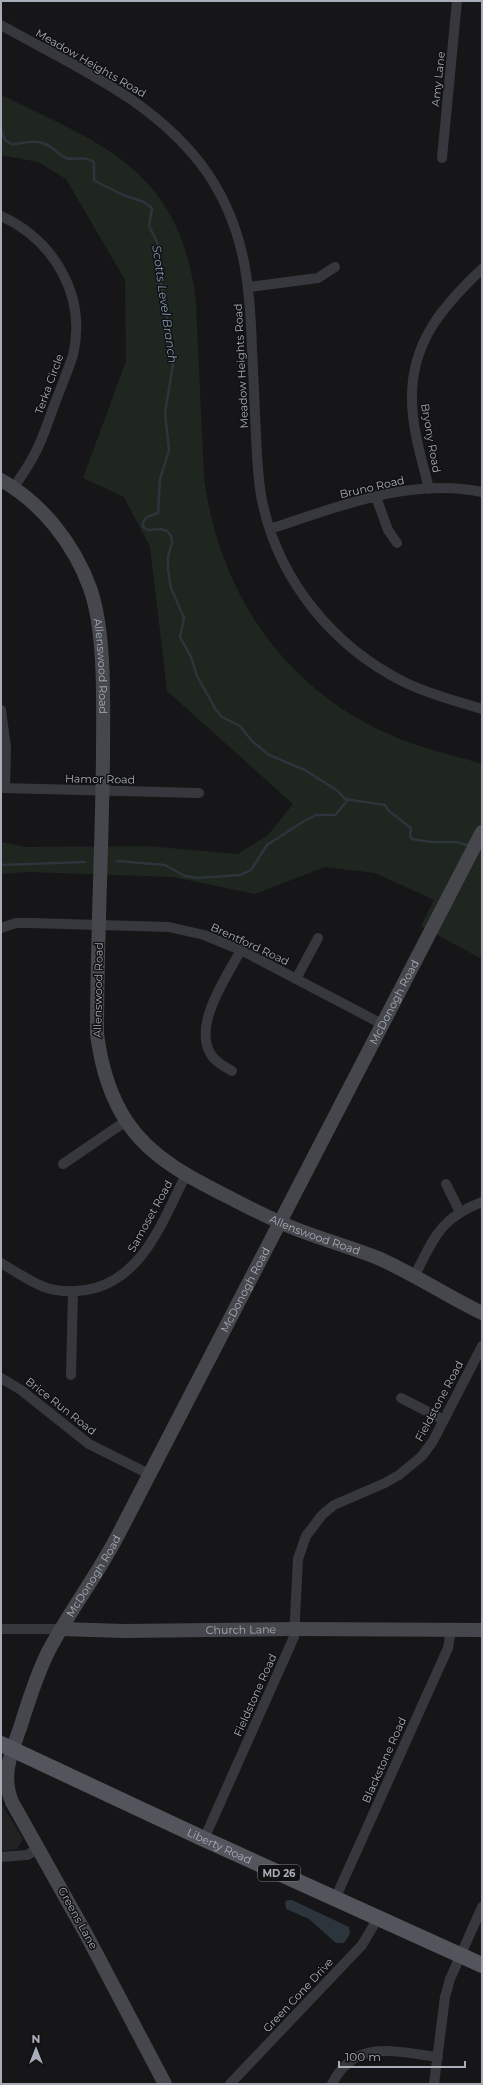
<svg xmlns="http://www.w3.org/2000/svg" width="483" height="2085" font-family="Montserrat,sans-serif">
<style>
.built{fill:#222225}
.green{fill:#1e261f}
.water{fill:#2c353c}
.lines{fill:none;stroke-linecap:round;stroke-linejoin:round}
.stream{stroke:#2c353c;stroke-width:2.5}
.street{stroke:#37383d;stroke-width:10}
.secondary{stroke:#45474d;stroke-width:14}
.primary{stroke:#53555c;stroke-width:16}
.labels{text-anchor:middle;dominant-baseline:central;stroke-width:3;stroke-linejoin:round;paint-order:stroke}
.shield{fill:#111113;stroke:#7b7e86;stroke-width:1}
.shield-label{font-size:10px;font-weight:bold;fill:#a8adb8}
.street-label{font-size:11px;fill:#a8adb8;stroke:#111113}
.water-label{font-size:12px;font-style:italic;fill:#7f9bb3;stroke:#111113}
</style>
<rect width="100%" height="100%" fill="#161618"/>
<path class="built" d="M1,1803L23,1839L17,1849L1,1851Z"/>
<path class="green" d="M1,95C106,145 181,172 196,302L204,478C219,590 280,684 384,732C415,747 450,754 482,764V959L421,926L434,900L375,873L325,867L255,894L173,877L27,872L1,874V842L26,847L147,846L238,854L268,835L293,804L167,691L150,547L124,497L83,478L126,361L125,280L66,179L38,162L1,155Z"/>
<path class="water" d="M288,1900H292L349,1927L350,1934L344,1943H336L309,1919L286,1909L285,1902Z"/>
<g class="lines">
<path class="stream" d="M1,129L5,140L11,144C22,144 34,139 45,144C53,147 59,155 66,158C75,161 83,155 94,162V180L97,182L123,195L144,202L152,208L149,226L159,246L160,279L174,358L165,413L169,450L160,479L158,513L147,517L143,522V527L148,530L161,529L167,531L171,536L172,543L168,556V570L171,588L184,618L180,637L191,657L197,676L216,710L222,717L240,726L252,741L269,755L305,770L338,791L345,799L385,805L389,811L411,828L410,836L412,839L431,842H457L470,846
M117,861L165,865L185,876L198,878L240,875L251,870L267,845L304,821L316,815H335L348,800
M1,865L85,862"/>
<path class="street" d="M1,25C75,67 158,101 208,174C245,229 250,285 252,349C254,384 255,419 257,455C258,471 259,489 263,505C280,582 334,647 404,682C428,694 456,701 482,709
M442,158L457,1
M1,216C54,240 87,296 73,355C68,371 61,387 55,403C48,421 43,440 33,457C28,467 20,477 14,488
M249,287L318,278L335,267
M429,489C422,460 412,429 412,399C411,342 443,306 482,269
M376,497L388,530L397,543
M270,529C337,507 410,477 482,492
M1,710L6,748L5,788
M1,788L199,793
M1,928L16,923H30L169,927L204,935L241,950L382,1024
M296,979L318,938
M232,1071C225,1067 217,1063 212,1056C191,1027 227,976 241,950
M63,1164L126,1121
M446,1184L460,1212
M1,1263C15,1271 29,1281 44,1287C58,1292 72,1292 86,1290C143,1281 163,1219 186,1175
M415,1275C434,1238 440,1218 482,1202
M71,1375L73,1292
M1,1378L21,1390L89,1444L149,1474
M401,1398L444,1420
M1,1629H62
M204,1839L294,1637L298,1559L306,1536L322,1515L334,1505L385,1483L399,1475L422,1456L433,1441L482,1346
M1,1857L27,1855L40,1848
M335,1899L448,1648L451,1630
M230,2084L362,1945L378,1918
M332,2084C355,2038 396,2052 438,2057
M434,2084L445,1997L450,1979L482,1907"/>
<g class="secondary">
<path id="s1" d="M1,480C42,503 74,544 90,588C106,633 103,707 103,756C102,848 97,941 97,1034C101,1065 109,1095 127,1122C153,1161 197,1181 238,1202C260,1213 281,1224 304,1232C328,1241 353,1248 378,1258C414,1274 447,1296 482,1313"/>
<path id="s2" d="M62,1629L124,1631L295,1629L482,1630"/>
<path id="s3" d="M165,2084L86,1934L12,1802C1,1776 11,1753 20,1728C28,1703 36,1676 48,1652C69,1612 96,1577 117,1537L482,832"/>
</g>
<path class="primary" id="s4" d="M1,1744L204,1839L482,1965"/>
</g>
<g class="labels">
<rect class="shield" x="258" y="1865" width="42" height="16" rx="3"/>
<g class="shield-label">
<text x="279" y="1873">MD 26</text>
</g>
<g class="street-label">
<text transform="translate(91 63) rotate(30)">Meadow Heights Road</text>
<text transform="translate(438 79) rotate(-84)">Amy Lane</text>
<text transform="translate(241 366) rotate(-93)">Meadow Heights Road</text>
<text transform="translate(49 384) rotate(-70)">Terka Circle</text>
<text transform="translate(431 438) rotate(80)">Bryony Road</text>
<text transform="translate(372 487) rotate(-13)">Bruno Road</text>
<text stroke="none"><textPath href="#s1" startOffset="222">Allenswood Road</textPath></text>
<text transform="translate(100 779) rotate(1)">Hamor Road</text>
<text transform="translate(250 944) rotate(25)">Brentford Road</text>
<text transform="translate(98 990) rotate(-89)">Allenswood Road</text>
<text stroke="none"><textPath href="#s3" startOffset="1215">McDonogh Road</textPath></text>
<text transform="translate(150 1216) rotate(-61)">Samoset Road</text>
<text stroke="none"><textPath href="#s1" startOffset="906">Allenswood Road</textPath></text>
<text stroke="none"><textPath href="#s3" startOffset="891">McDonogh Road</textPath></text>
<text transform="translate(439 1401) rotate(-62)">Fieldstone Road</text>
<text transform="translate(61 1406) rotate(38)">Brice Run Road</text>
<text stroke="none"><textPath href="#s3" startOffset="567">McDonogh Road</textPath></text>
<text stroke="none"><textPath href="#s2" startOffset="179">Church Lane</textPath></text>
<text transform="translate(255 1695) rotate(-66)">Fieldstone Road</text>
<text transform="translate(384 1760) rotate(-66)">Blackstone Road</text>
<text stroke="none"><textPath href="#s4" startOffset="241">Liberty Road</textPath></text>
<text transform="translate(78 1918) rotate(61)">Greens Lane</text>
<text transform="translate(298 1995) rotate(-47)">Green Cone Drive</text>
</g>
<g class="water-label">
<text transform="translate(165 304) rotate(82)">Scotts Level Branch</text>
</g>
</g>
<rect width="483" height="2085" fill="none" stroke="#a8adb8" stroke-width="4"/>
<g transform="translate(36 2049)" stroke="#111113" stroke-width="3" paint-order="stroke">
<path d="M0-3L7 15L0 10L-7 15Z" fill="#a8adb8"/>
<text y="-6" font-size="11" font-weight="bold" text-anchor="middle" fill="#a8adb8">N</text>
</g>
<path d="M339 2061v6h126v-6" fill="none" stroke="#a8adb8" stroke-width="2"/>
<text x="345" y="2061" font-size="12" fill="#a8adb8" stroke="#111113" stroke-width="3" paint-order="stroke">100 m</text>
</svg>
